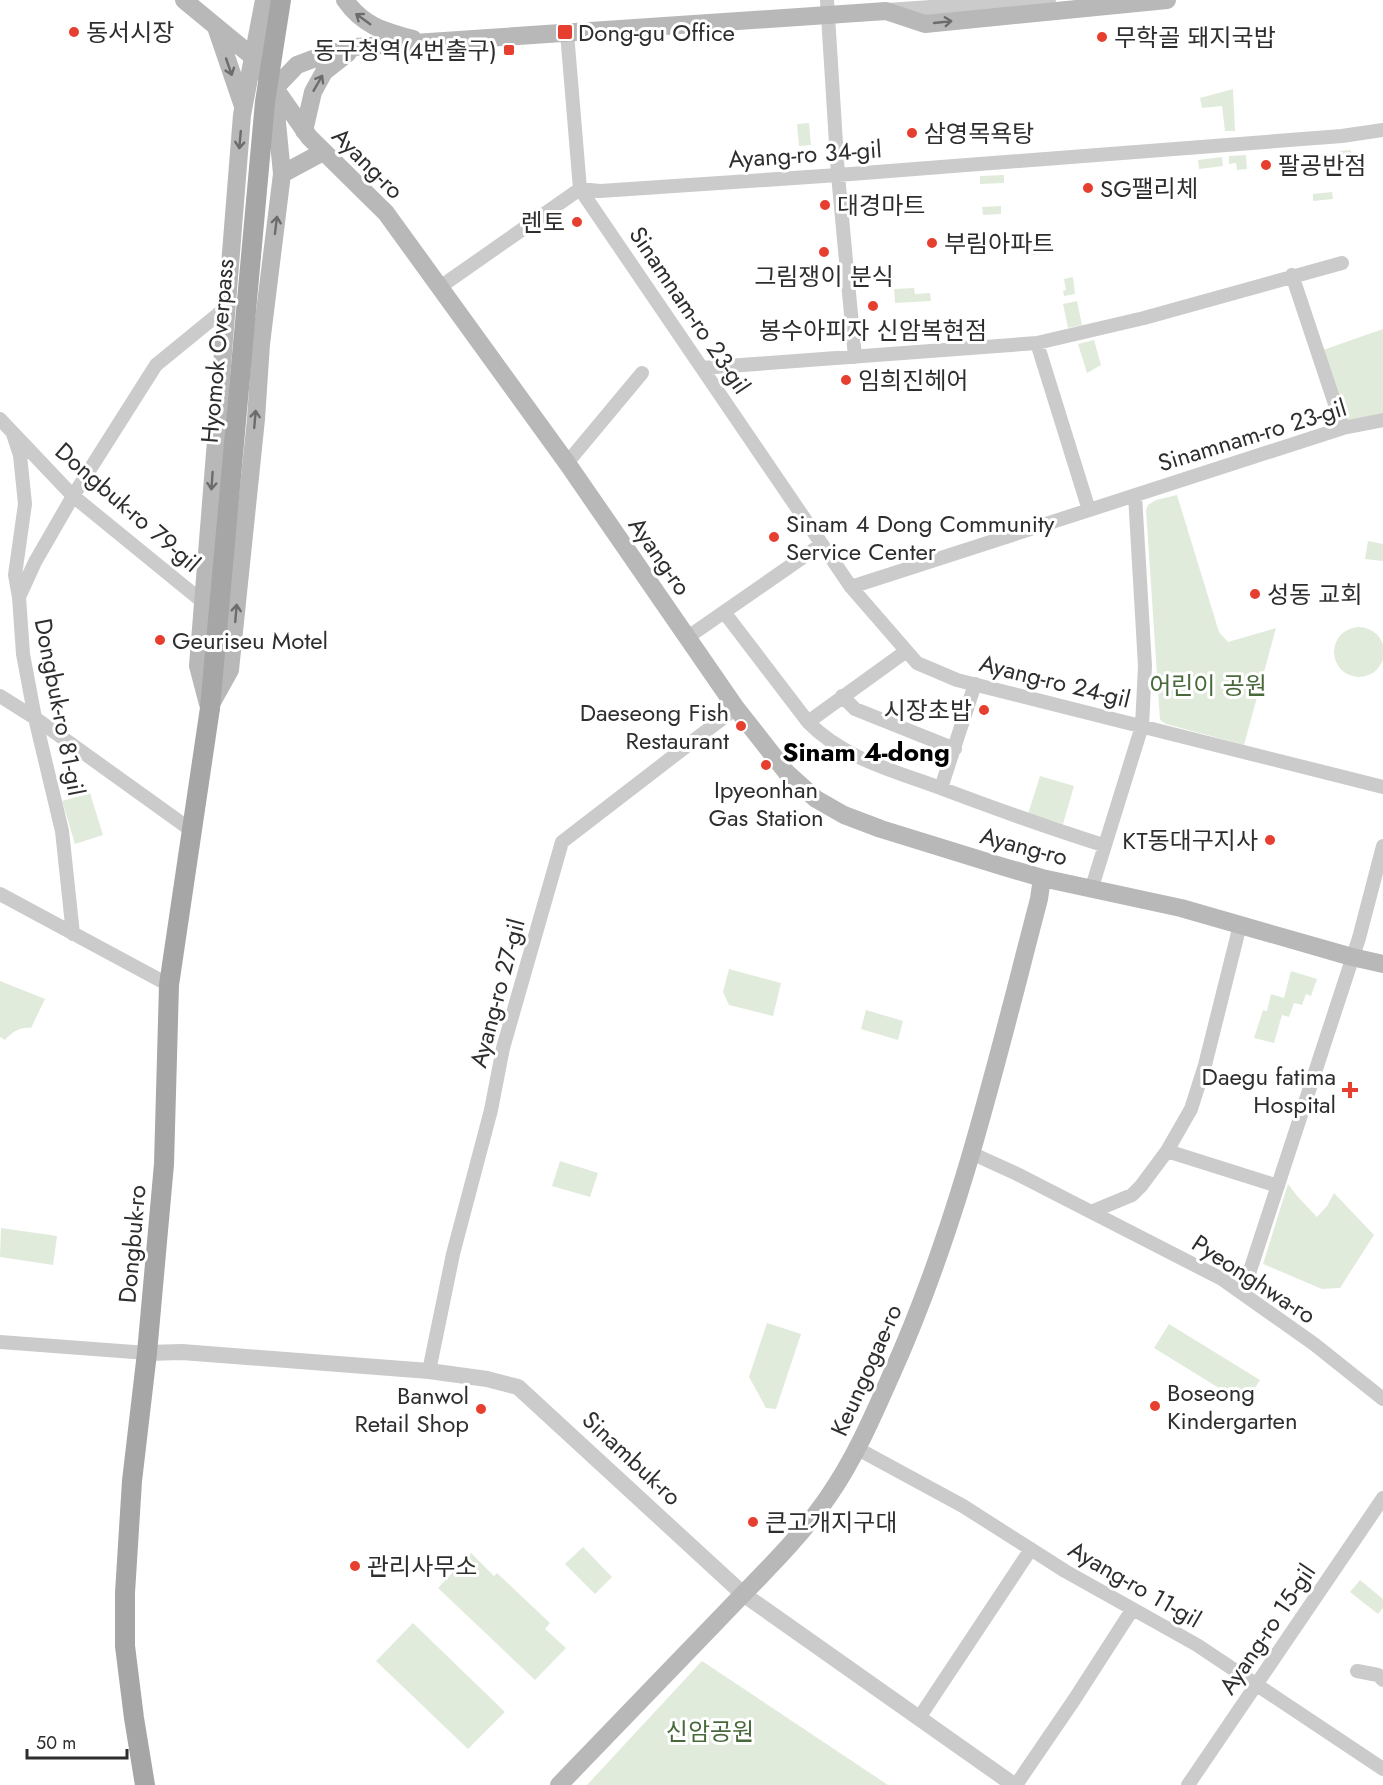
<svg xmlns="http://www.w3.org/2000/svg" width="1383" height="1785" font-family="Jost,'Noto Sans KR',sans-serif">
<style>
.green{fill:#e1ebdb}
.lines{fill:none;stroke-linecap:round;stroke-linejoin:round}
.minor{stroke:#cbcbcb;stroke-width:14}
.tertiary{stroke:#cbcbcb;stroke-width:16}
.secondary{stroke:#b8b8b8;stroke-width:18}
.primary{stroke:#a6a6a6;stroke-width:20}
.primary-bridge{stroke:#a6a6a6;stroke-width:20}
.oneway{stroke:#6c6c6c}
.poi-dot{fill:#e63f2f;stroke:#fff;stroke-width:2}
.labels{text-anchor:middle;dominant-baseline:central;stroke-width:6;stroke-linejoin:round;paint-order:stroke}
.poi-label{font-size:24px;fill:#2e2e2e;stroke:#fff;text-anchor:start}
.street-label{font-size:24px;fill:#2e2e2e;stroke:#fff}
.park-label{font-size:24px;fill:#49693b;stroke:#fff}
.neighbourhood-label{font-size:26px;font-weight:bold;fill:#000;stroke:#fff}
</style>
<rect width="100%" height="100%" fill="#fff"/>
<path class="green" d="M1233,89L1235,131H1225L1222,106L1202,108L1200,98Z
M809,123L811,145L799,146L797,124Z
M1351,150L1352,158H1360L1361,166L1340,168L1339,151Z
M1246,155L1247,169L1237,170L1236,163L1229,164V156Z
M1222,157L1223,166L1199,169L1198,160Z
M1004,175V183L980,184V176Z
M1332,192L1333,199L1313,201V194Z
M1001,206V214L983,215L982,207Z
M1046,241L1047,254L1025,255L1024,242Z
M1073,277L1075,294L1064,296L1063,291L1066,290L1064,279Z
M914,288L915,294L930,293L931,301L895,303L894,289Z
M1077,301L1082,325L1068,328L1063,304Z
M1383,329V418L1345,424L1320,351Z
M1094,340L1101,365L1087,373L1078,344Z
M1177,495L1219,632L1228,642L1276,628L1244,745L1166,724L1160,720L1146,510L1148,505L1156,500Z
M1368,541L1383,544V561L1365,559Z
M1334 652a25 25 0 1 1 50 0a25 25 0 1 1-50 0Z
M1040,776L1074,786L1063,824L1028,814Z
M90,793L103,835L75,844L62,801Z
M729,969L781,983L773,1016L729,1005L723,992Z
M1291,971L1317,979L1311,996L1306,994L1302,1005L1294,1003L1289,1017L1282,1015L1274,1043L1254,1038L1263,1010L1267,1011L1271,994L1284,998Z
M0,981L45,999L31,1028C20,1027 12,1032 5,1040L0,1037Z
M866,1010L903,1021L898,1040L861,1029Z
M560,1161L598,1173L590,1197L552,1186Z
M1288,1184L1298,1197L1317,1217L1327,1206L1334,1193L1374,1235L1340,1288L1322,1289L1263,1264Z
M1,1228L57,1236L53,1265L0,1257Z
M767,1323L801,1334L776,1409L766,1408L749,1377Z
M1169,1324L1260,1380L1245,1404L1154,1348Z
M583,1547L612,1577L595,1594L565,1564Z
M471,1553L494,1576L497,1573L550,1623L545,1629L566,1648L535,1680L438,1588Z
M1360,1580L1383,1599V1608L1378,1614L1350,1592Z
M413,1623L505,1712L468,1749L376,1661Z
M702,1661L888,1785H587Z"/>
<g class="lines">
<path class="minor" d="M827,0L838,175L855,357
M567,33L580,189L851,587L917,663L957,680L1383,787
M1292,275L1343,428
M440,287L580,189L600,191L838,175L1342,136L1383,130
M1037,343L1089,510
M702,368L1037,343L1144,318L1342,263
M0,419L73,496L203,602
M13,434L20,455L25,504L15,575L19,597
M567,463L642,373
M822,544L724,612L808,722C844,759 895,771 943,789C996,809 1049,828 1103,845
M851,587L1343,428L1383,420
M688,637L724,612
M0,696L35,718L191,830
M842,696L855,709L955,749
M808,722L905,652
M941,788L975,684
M1092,887L1142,726L1145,666L1135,495
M0,894L169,985
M73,934L62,831L35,718L23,654L19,597L35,562L73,496L156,365L227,307
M1167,1151L1278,1186
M971,1153L1017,1174L1222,1279L1314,1344L1383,1399
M1091,1212L1132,1195L1141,1186L1167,1151L1191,1109L1205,1065L1240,925
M1243,1292L1359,938L1383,846
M0,1342L147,1353
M429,1371L453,1254L491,1110L503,1048L562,842L736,708
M858,1449L963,1506L1065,1571L1197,1645L1383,1769
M1357,1671L1378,1675L1383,1680
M919,1718L1031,1549
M1016,1785L1074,1700L1132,1610
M1188,1785L1383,1498"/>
<path class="tertiary" d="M887,11L1048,0
M147,1353L182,1352L429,1371L487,1379L518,1387L743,1594L1014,1785"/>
<path class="secondary" d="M184,0L253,57L309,137L386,213L567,463L736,708L787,773L816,799L844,815L881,829L1004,867L1042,878L1181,908L1352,957L1383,964
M345,0C363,26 384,31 413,39
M216,27L243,106
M274,89L297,65L313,59L355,47L886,11L925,24L1167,0
M304,131L313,92L324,72L348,53
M282,174L323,152
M208,704L198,666L242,115L264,0
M210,706L230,670L256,419L261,344L282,174L274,91
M559,1785C613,1729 667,1673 721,1617C758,1578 797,1542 828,1497C855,1458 873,1416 892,1373C960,1222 997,1059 1039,899L1042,878"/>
<path class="primary" d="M145,1785L134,1718L125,1646V1593L132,1481L147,1353L164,1164L169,985L210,708"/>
<path class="primary-bridge" d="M210,708L265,102L281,0"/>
</g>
<defs><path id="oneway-shaft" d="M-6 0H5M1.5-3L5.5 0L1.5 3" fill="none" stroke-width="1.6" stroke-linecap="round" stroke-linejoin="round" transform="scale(1.5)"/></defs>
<g class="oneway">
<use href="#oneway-shaft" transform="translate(363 19) rotate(-144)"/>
<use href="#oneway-shaft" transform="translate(943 22) rotate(-6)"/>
<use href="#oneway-shaft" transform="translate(229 67) rotate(71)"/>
<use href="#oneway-shaft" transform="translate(318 83) rotate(-60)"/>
<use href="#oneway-shaft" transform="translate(240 140) rotate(95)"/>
<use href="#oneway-shaft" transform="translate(276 225) rotate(-83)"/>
<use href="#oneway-shaft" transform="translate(255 419) rotate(-85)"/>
<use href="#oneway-shaft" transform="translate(212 481) rotate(94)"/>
<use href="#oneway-shaft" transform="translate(236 613) rotate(-85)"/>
</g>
<g class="poi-dot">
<circle cx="74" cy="32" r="6"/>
<rect x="557" y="24" width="16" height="16" rx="3"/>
<circle cx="1102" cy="37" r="6"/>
<rect x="503" y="44" width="12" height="12" rx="3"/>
<circle cx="912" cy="133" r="6"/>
<circle cx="1266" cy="165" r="6"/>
<circle cx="1088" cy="188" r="6"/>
<circle cx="825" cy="205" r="6"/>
<circle cx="577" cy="222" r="6"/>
<circle cx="932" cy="243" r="6"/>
<circle cx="824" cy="252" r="6"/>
<circle cx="873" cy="306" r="6"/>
<circle cx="846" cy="380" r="6"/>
<circle cx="774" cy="537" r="6"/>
<circle cx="1255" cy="594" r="6"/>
<circle cx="160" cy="640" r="6"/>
<circle cx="984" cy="710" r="6"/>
<circle cx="741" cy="726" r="6"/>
<circle cx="766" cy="765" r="6"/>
<circle cx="1270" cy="840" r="6"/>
<path d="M1347 1081h6v6h6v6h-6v6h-6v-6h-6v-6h6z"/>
<circle cx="1155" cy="1406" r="6"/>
<circle cx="481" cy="1409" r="6"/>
<circle cx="753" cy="1522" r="6"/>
<circle cx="355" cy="1566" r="6"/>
</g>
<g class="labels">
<g class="poi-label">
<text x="86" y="32">동서시장</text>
<text x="578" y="32">Dong-gu Office</text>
<text x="1114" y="37">무학골 돼지국밥</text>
<text x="497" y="50" text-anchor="end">동구청역(4번출구)</text>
<text x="924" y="133">삼영목욕탕</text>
<text x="1278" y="165">팔공반점</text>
<text x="1100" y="188">SG팰리체</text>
<text x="837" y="205">대경마트</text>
<text x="565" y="222" text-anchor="end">렌토</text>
<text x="944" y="243">부림아파트</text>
<text x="824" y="276" text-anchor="middle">그림쟁이 분식</text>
<text x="873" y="330" text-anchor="middle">봉수아피자 신암복현점</text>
<text x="858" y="380">임희진헤어</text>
<text x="786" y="523">Sinam 4 Dong Community<tspan x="786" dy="28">Service Center</tspan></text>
<text x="1267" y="594">성동 교회</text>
<text x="172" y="640">Geuriseu Motel</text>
<text x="972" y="710" text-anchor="end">시장초밥</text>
<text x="729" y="712" text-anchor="end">Daeseong Fish<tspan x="729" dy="28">Restaurant</tspan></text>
<text x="766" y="789" text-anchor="middle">Ipyeonhan<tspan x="766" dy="28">Gas Station</tspan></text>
<text x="1258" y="840" text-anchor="end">KT동대구지사</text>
<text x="1336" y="1076" text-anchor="end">Daegu fatima<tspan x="1336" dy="28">Hospital</tspan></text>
<text x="1167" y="1392">Boseong<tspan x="1167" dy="28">Kindergarten</tspan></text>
<text x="469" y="1395" text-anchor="end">Banwol<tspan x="469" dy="28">Retail Shop</tspan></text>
<text x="765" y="1522">큰고개지구대</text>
<text x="367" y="1566">관리사무소</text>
</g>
<g class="street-label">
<text transform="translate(805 154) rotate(-4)">Ayang-ro 34-gil</text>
<text transform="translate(368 163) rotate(45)">Ayang-ro</text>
<text transform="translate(690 310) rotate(56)">Sinamnam-ro 23-gil</text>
<text transform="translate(217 351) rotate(-85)">Hyomok Overpass</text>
<text transform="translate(1252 435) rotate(-17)">Sinamnam-ro 23-gil</text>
<text transform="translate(128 507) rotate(41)">Dongbuk-ro 79-gil</text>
<text transform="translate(660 556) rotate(55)">Ayang-ro</text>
<text transform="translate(1055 681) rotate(14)">Ayang-ro 24-gil</text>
<text transform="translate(60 707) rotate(79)">Dongbuk-ro 81-gil</text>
<text transform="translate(1024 846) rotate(15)">Ayang-ro</text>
<text transform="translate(497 993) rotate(-75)">Ayang-ro 27-gil</text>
<text transform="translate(132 1244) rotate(-85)">Dongbuk-ro</text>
<text transform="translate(1254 1279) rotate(33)">Pyeonghwa-ro</text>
<text transform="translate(866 1370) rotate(-66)">Keungogae-ro</text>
<text transform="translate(632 1458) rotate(43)">Sinambuk-ro</text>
<text transform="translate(1135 1584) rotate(30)">Ayang-ro 11-gil</text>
<text transform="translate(1267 1629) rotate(-56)">Ayang-ro 15-gil</text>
</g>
<g class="park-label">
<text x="1208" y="685">어린이 공원</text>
<text x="710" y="1731">신암공원</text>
</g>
<g class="neighbourhood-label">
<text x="866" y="752">Sinam 4-dong</text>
</g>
</g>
<path d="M27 1749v9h100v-9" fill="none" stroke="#2e2e2e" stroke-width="3"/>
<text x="36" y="1749" font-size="18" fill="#2e2e2e" stroke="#ffffff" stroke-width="4.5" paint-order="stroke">50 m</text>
</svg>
